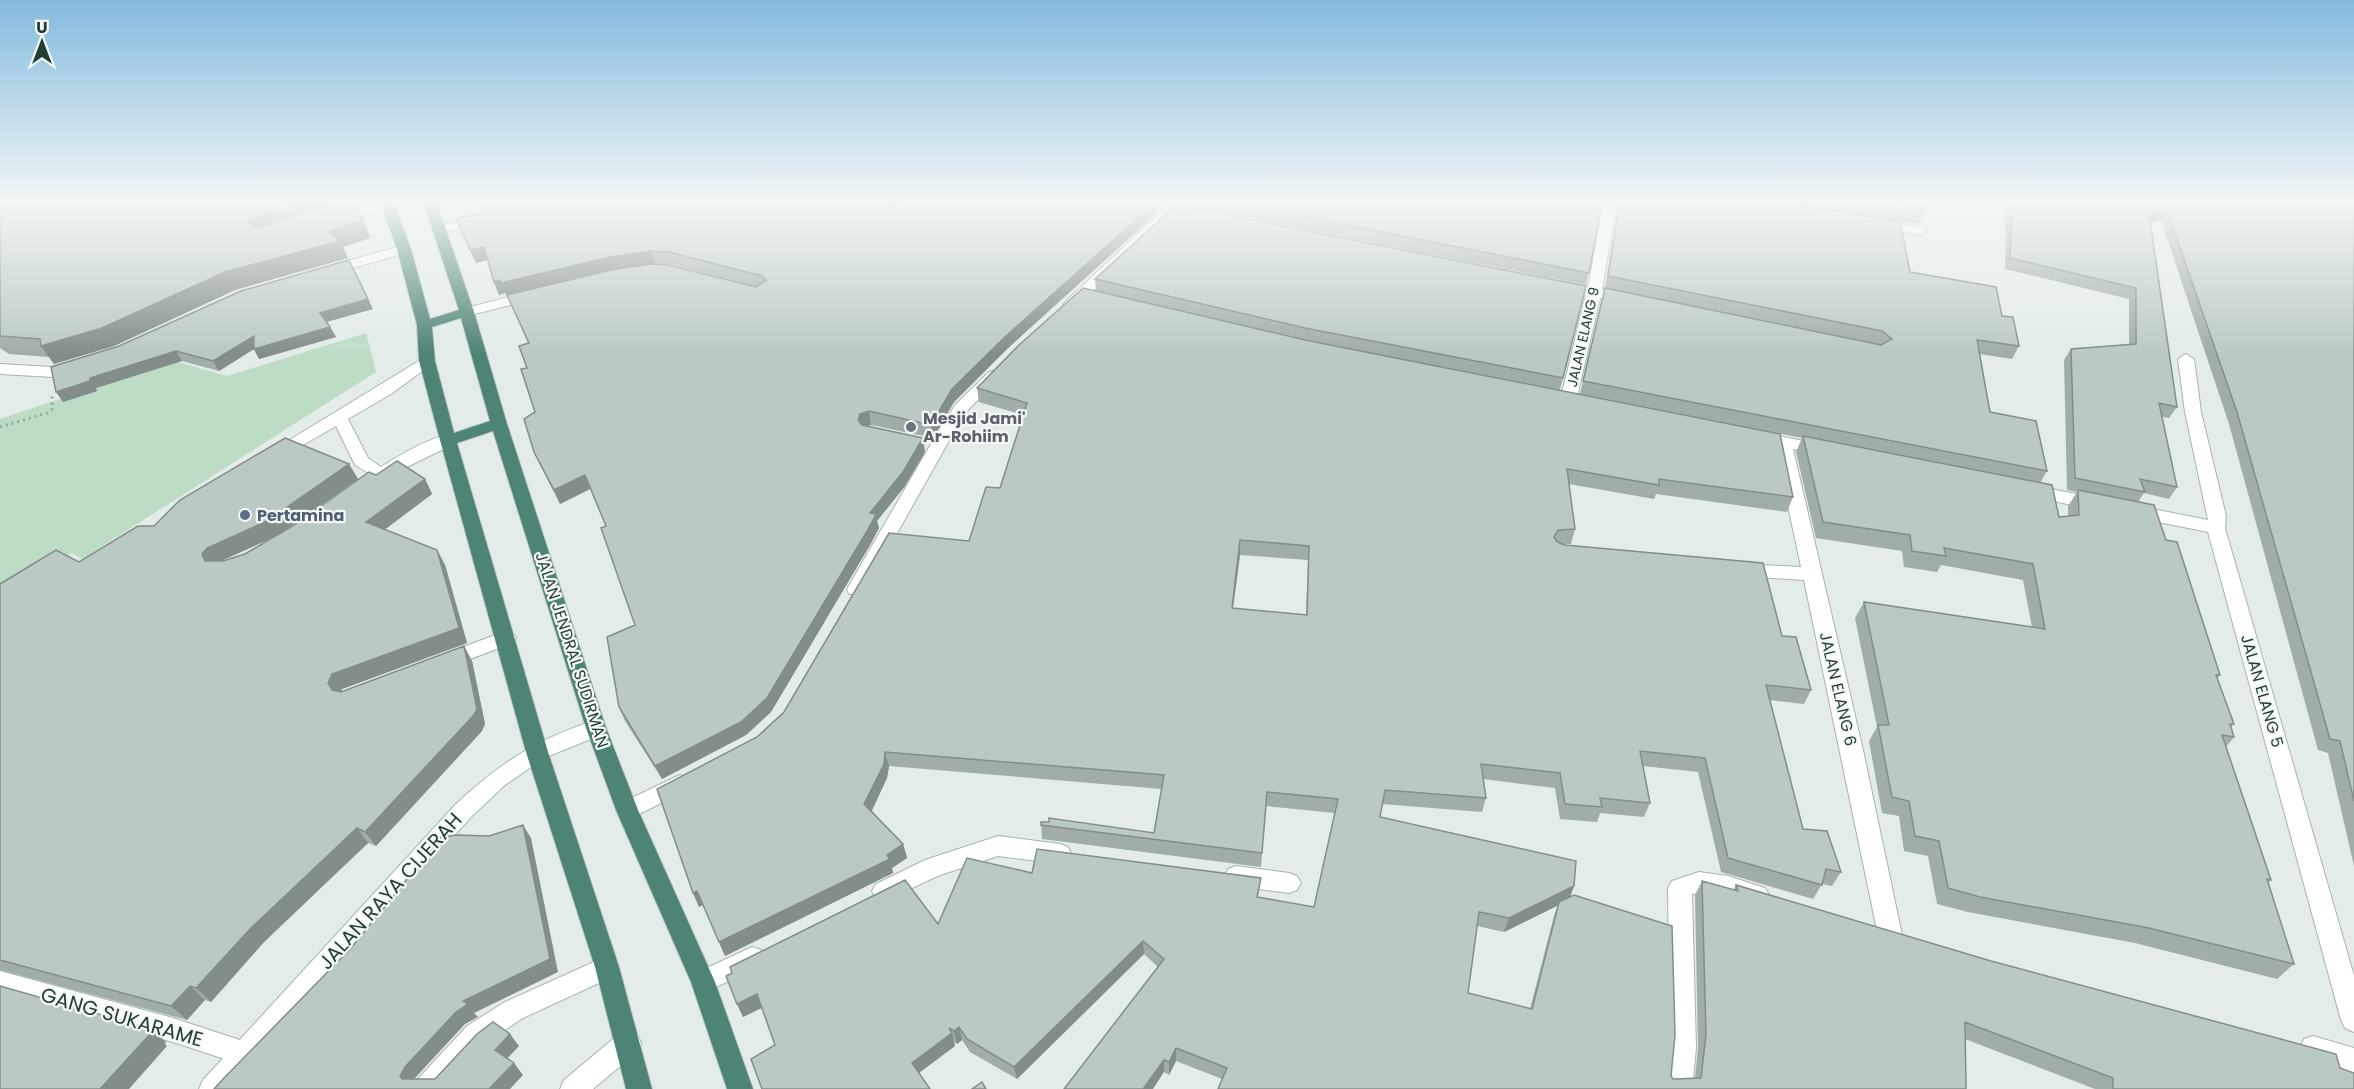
<svg xmlns="http://www.w3.org/2000/svg" width="2354" height="1089" font-family="Poppins,sans-serif">
<style>
.green{fill:#bddcc6}
.lines{fill:none;stroke-linecap:round;stroke-linejoin:round}
.service-casing{stroke:#a6b4af;stroke-width:2}
.minor-casing{stroke:#a6b4af;stroke-width:2}
.secondary-casing{stroke:#a2b7b0;stroke-width:2}
.trunk-casing{stroke:#c1c8c7;stroke-width:2}
.path{stroke:#85aea1;stroke-width:3;stroke-dasharray:2 4;stroke-linecap:butt}
.service{fill:#fff;fill-rule:evenodd}
.minor{fill:#fff;fill-rule:evenodd}
.secondary{fill:#fff;fill-rule:evenodd}
.trunk{fill:#4e8377;fill-rule:evenodd}
.wall{fill:#a1ada9;fill-rule:evenodd}
.shaded-wall{fill:#838d89}
.building{fill:#bbc9c4;stroke:#838d89;stroke-width:1.5;fill-rule:evenodd}
.worship-dot{fill:#6b7280;stroke:#f3f8f6;stroke-width:2}
.service-dot{fill:#5c6f8a;stroke:#f3f8f6;stroke-width:2}
.labels{text-anchor:middle;dominant-baseline:central;stroke-width:4.5;stroke-linejoin:round;paint-order:stroke}
.far-street-label{font-size:14px;fill:#233c36;stroke:#f3f8f6}
.worship-label{font-size:16px;font-weight:bold;fill:#5b616d;stroke:#f3f8f6;text-anchor:start}
.service-label{font-size:16px;font-weight:bold;fill:#4e5e75;stroke:#f3f8f6;text-anchor:start}
.street-label{font-size:16px;fill:#233c36;stroke:#f3f8f6}
.near-street-label{font-size:20px;fill:#233c36;stroke:#f3f8f6}
</style>
<rect width="100%" height="100%" fill="#e3ece8"/>
<path class="green" d="M366,333L376,372L82,559L72,553L0,599V419L174,361L227,376Z"/>
<g class="lines">
<g class="service-casing">
<path id="service" d="M465,201H478L488,216L484,224L434,233V227L474,218Z
M427,356L432,358L435,361L432,364L391,394L348,419L368,458L381,467C397,457 437,432 454,436L456,440L454,444L380,480L355,465L336,426L279,459H267L265,455Z
M506,631L513,633L516,638L513,643L446,668L439,666L436,661L439,656Z
M998,836L1060,844L1068,847L1071,854L1068,861L1060,864L998,856L940,875L884,901L876,898L872,891L876,884L925,860Z
M1236,866L1289,873L1297,876L1301,883L1297,890L1289,893L1236,886L1228,883L1225,876L1228,869Z
M752,947L761,950L764,958L761,966L703,993L694,990L691,982L694,974Z
M628,1031L637,1034L641,1043L637,1052L593,1089H560L564,1080L619,1034Z"/>
</g>
<g class="minor-casing">
<path id="minor" d="M1604,201H1617L1602,290L1631,296L1633,299L1626,303L1600,298L1576,401L1568,406L1560,401L1586,295L1557,289L1555,286L1562,282L1588,287Z
M388,202L394,206L393,209L337,221L330,217L332,214Z
M1164,213L1171,217L1169,220L1075,308H1065L1063,305L1065,302L1159,214Z
M1879,220L1921,227L1928,231L1921,235L1874,227L1872,224Z
M404,245L409,246V252L328,275L321,271L323,268Z
M533,291L540,295L538,298L467,316L460,312L462,309Z
M2186,354L2194,359L2201,412L2226,516L2225,528L2354,976V1032L2345,1028L2341,1020L2208,532L2133,517L2124,511L2133,505L2208,520L2185,412L2178,359Z
M75,360L83,365L80,368L53,377L0,374V364L52,367Z
M993,371L1001,376L968,410L955,430L863,594H849L847,589L939,430L956,404L988,373Z
M1759,432L1823,445L1831,450L1823,455L1793,449L1863,750L1902,935L1898,943L1890,946L1882,943L1878,935L1804,580L1743,576L1737,575L1734,570L1737,565L1743,564L1801,567L1775,445L1753,441L1751,437L1753,433Z
M2030,485L2097,498L2106,504L2097,510L2024,495L2021,491Z
M680,775L688,778L691,784L688,790L635,816L627,819L619,816L616,810L619,804Z
M1699,872L1728,876L1765,888L1769,895L1765,902C1748,909 1717,889 1692,894L1696,1048L1692,1089H1666L1670,1048L1668,888L1672,881Z
M607,956L616,959L619,967L616,975L521,1019L485,1044L444,1089H413L417,1080L467,1026L503,1003Z
M0,971L173,1018L252,1044L256,1053L252,1062L243,1065L173,1042L0,993Z
M2313,1036L2354,1048V1074L2304,1057L2300,1048L2304,1039Z"/>
</g>
<g class="secondary-casing">
<path id="secondary" d="M596,720L603,722L606,728L603,734L544,758L505,785L471,817L229,1089H199L203,1080L455,805C501,762 537,739 596,720Z"/>
</g>
<g class="trunk-casing">
<path id="trunk" d="M380,201H393L411,249L430,319L459,310L423,201H436L474,312L507,424L606,728L638,810L715,982L753,1089H727L691,982L616,810L586,728L493,431L457,443L548,752L619,967L652,1089H626L595,967L526,752L440,440L419,361L417,325L397,249ZM461,318L490,421L454,433L435,361L432,327Z"/>
</g>
<path class="path" d="M0,427L47,413L52,409V393"/>
<use href="#service" class="service"/>
<use href="#minor" class="minor"/>
<use href="#secondary" class="secondary"/>
<use href="#trunk" class="trunk"/>
</g>
<path class="wall" d="M0,201H356L359,206H357L363,218L370,238L343,247L348,258L235,290L114,346L54,364L49,357L9,354L0,348Z
M481,201H907L898,207L1157,213L1007,349L954,402L933,438L871,425L867,426L925,452L905,486L877,521L879,528L870,545L771,712L746,735L662,779L625,721L619,707L635,625L606,526L590,489L560,504L540,465L534,452L535,412L527,368L528,343L507,296L505,293L499,295L494,282L488,260L476,263L461,230L479,214L486,210ZM655,264L673,265L757,287H756Z
M1163,201H1602L1586,285Z
M1619,201H1765L2002,316L2019,346L2012,359L1980,354L1990,412L2047,471L2040,483L2059,517L2068,516V506L2077,492L2067,490L2064,360L2071,349L2129,344V299L2005,269L2006,221L2003,220L2007,201H2115V203H2124V201H2285L2296,203L2295,201H2354V866L2328,753L2318,750L2229,424L2161,220L2150,223L2177,407L2169,418L2162,417L2177,487L2169,499L2144,493L2138,502L2166,540L2220,675L2217,679L2234,724L2231,727L2234,737L2226,747L2271,880L2268,883L2294,964L2277,979L2135,943L1968,912L1937,904L1928,856L1904,851L1899,816L1882,813L1869,741L1877,727L1855,618L1864,602L2032,627L2023,580L1941,565L1937,572L1904,567L1902,551L1816,538L1796,452L1802,438L1580,394L1605,288Z
M1766,201H1925V211L1919,224Z
M1095,279L1563,378L1560,390L1304,340L1096,291Z
M373,309L327,322L336,337L259,359L254,349L219,371L182,361L96,388L97,391L63,402L51,367Z
M977,388L1793,497L1787,512L1656,494L1654,499L1569,484L1575,529L1571,544H1563L1782,636L1811,690L1804,704L1770,700L1803,829L1841,872L1832,886L1822,884L1813,899L1721,872L1698,772L1643,766L1650,803L1644,817L1600,813L1597,822L1560,819L1555,788L1483,779L1486,798L1482,812L1382,804L1380,817L1574,886L1570,896L1671,1076L1673,1079L1695,1078L1698,1048L1695,895L1702,881L1733,890L1736,885L2340,1068L2354,1089H2095L1965,1039L1966,1089L1222,1079L1176,1061L1169,1075L1164,1072L1158,967L1144,954L1017,1079L970,1052L962,1040L957,1044L954,1042L955,1046L919,1073L775,1045L762,1008L743,1017L737,1004L938,924L1032,873L1261,878L1258,897L1314,907L1335,813L1266,806L1261,867L1042,839L1041,825L1154,833L1162,789L889,766L887,778L872,811L903,844L907,858L892,868L893,873L725,956L703,905L699,907L757,737L969,541L1000,488L1023,415L979,402ZM1240,555L1308,560L1306,615L1233,608ZM1558,905L1554,916L1530,1009L1468,993L1477,926L1504,932Z
M349,464L358,479L281,533L376,475L425,479L432,494L385,529L437,550L445,565L467,643L342,689L341,692L464,646L472,661L485,724L482,731L376,846L368,843L264,942L211,1002L205,1000L187,1020L0,970V584L79,562L154,526ZM272,538L245,554L223,561H220Z"/>
<path class="shaded-wall" d="M299,201H356L359,206H357L363,218L370,238L343,247L348,258L235,290L114,346L54,364L41,346L248,222Z
M892,201H907L894,210L891,207Z
M1157,201V213L1007,349L954,402L933,438L931,425L952,389L1006,336Z
M2167,210L2161,220L2143,225L2149,214Z
M484,247L489,259L476,263L470,250Z
M651,251L655,264L615,270L507,296L501,283L610,257Z
M349,260L373,309L325,322L320,313Z
M500,280L505,293L499,295L494,282Z
M330,327L336,337L259,359L254,349L219,371L213,361L254,336Z
M176,351L182,361L96,388L97,391L63,402L56,392L90,378Z
M869,411L871,425L863,427L858,420L860,414Z
M923,438L925,452L905,486L877,521L879,528L870,545L771,712L746,735L662,779L655,766L870,513Z
M349,464L358,479L276,536L217,563L205,561L202,554L207,548Z
M585,475L590,489L560,504L554,490Z
M425,479L432,494L375,537L366,522Z
M1240,540V555L1231,623L1232,608Z
M437,550L445,565L467,643L342,689L338,698L328,683L332,674Z
M464,646L472,661L485,724L482,731L376,846L365,832Z
M885,752L889,766L887,778L868,818L864,804Z
M523,825L531,838L558,972L474,1013L478,1017L465,1024L415,1078L411,1088L400,1076L405,1067L463,1001Z
M357,828L368,843L264,942L211,1002L196,988L251,928Z
M903,844L907,858L892,868L893,873L725,956L719,942L887,855Z
M1574,886L1569,900L1504,932L1509,918Z
M697,891L703,905L699,907L693,893Z
M1143,941L1144,954L1017,1079L1014,1067Z
M190,986L205,1000L187,1020L171,1006Z
M757,994L763,1007L743,1017L737,1004Z
M959,1027L962,1040L957,1044L954,1031Z
M151,1029L166,1042L165,1044L167,1046L129,1089H100Z
M952,1033L955,1046L916,1075L912,1063Z
M510,1034L519,1046L504,1062L495,1050Z
M1176,1048V1061L1169,1075V1062Z
M1164,1060V1072L1153,1089H1143Z
M514,1063L523,1075L510,1089H489Z"/>
<path class="building" d="M0,201H299L248,222L257,229L315,209L355,201L362,221L329,231L340,241L225,272L102,328L41,346L40,339L0,336Z
M484,201H892L891,207L904,208L913,201H1157L1006,336L952,389L931,425L869,411L860,414L858,420L862,425L923,438L903,472L870,513L876,514L867,531L767,698L741,722L655,766L619,707L607,637L635,625L601,528L606,526L585,475L554,490L534,452L524,419L535,412L521,369L527,368L519,346L529,343L507,295L611,270L651,264L668,265L756,287L766,280L762,276L669,252L651,251L610,257L501,283L500,280L494,282L484,247L470,250L456,218L479,214L486,210Z
M1225,201H1602L1589,273Z
M1620,201H1765L1900,221L1910,272L1996,287L2002,316L2013,317L2019,346L1977,340L1990,412L2036,421L2047,471L1583,381L1605,288L1881,345L1892,339L1882,331L1608,276Z
M1855,201H1925V211Z
M2010,201H2115V203H2128L2129,201H2285L2306,205L2305,201H2354V801L2340,741L2330,739L2237,412L2167,210L2149,214L2177,407L2159,403L2177,487L2140,479L2145,492L2075,478L2071,349L2136,344V288L2010,258L2012,210L2008,209Z
M1176,205L1586,286L1563,378L1305,328L1095,279Z
M349,260L368,299L320,313L330,327L254,349V336L213,361L176,351L90,378V381L56,392L51,367L119,346L241,291Z
M1083,288L1305,340L1780,434L1793,497L1659,479V485L1567,469L1575,529L1558,530L1554,537L1557,542L1565,545L1763,563L1782,636L1796,637L1811,690L1766,685L1803,829L1827,831L1841,872L1826,869L1822,885L1728,858L1705,758L1640,751L1650,803L1600,798L1602,807L1565,804L1560,773L1481,764L1486,798L1385,790L1380,817L1576,861L1574,886L1509,918L1479,912L1468,993L1532,1009L1559,902L1574,895L1672,926L1675,1035L1671,1076L1673,1079L1701,1078L1706,1035L1702,881L1738,891L1736,885L1991,961L2336,1054L2340,1068L2354,1073V1089H2113V1078L1965,1022L1966,1089H1218L1227,1068L1176,1048L1169,1062L1164,1060L1143,1089H1064L1164,959L1143,941L1014,1067L967,1039L959,1027L954,1031L949,1028L952,1033L912,1063L930,1089H762L751,1059L775,1045L757,994L737,1004L726,976L732,973L730,967L905,880L938,924L967,858L1032,873L1037,849L1261,878L1257,897L1314,907L1338,799L1267,792L1262,853L1041,825V822H1049V818L1154,833L1164,775L885,752L884,764L864,804L903,844L887,855L890,859L719,942L697,891L693,893L657,789L757,737L784,712L889,533L969,541L986,487L1000,488L1027,403L977,388L1019,345ZM1240,540L1309,546L1307,615L1232,608Z
M1803,436L2052,485L2059,517L2079,515L2078,490L2154,505L2166,540L2177,542L2220,675H2216L2234,724H2230L2234,737L2222,735L2271,880L2267,879L2294,964L2149,928L1980,897L1948,888L1939,841L1915,836L1909,801L1892,797L1878,725H1889L1864,602L2045,629L2033,564L1944,548L1946,556L1912,551L1910,535L1823,522Z
M285,438L349,464L267,521L207,548L202,554L205,561H223L245,554L294,525L369,472L376,475L397,461L425,479L366,522L437,550L459,628L332,674L328,683L332,690L341,692L464,646L477,709L473,716L365,832L357,828L251,928L196,988L190,986L171,1006L0,960V584L56,550L79,562L138,526H154L180,500Z
M523,825L550,959L463,1001L468,1004L456,1012L405,1067L400,1076L402,1079H435L477,1034L493,1022L510,1034L495,1050L514,1063L489,1089H214L225,1077L351,948L441,837L455,835L489,836Z
M0,986L151,1029L149,1031L152,1032L100,1089H0Z
M982,1082L986,1089H972Z"/>
<linearGradient id="sky" x2="0" y2="1"><stop stop-color="#84bade"/><stop offset="0.57" stop-color="#f2f6f5"/><stop offset="1" stop-color="#f2f6f5" stop-opacity="0"/></linearGradient>
<rect width="2354" height="354" fill="url(#sky)"/>
<circle class="worship-dot" cx="911" cy="427" r="6"/>
<circle class="service-dot" cx="245" cy="515" r="6"/>
<g class="labels">
<g class="far-street-label">
<text transform="translate(1583 337) rotate(-77)">JALAN ELANG 9</text>
</g>
<g class="worship-label">
<text x="923" y="418">Mesjid Jami'<tspan x="923" dy="18">Ar-Rohiim</tspan></text>
</g>
<g class="service-label">
<text x="257" y="515">Pertamina</text>
</g>
<g class="street-label">
<text transform="translate(572 650) rotate(72)">JALAN JENDRAL SUDIRMAN</text>
<text transform="translate(1838 689) rotate(77)">JALAN ELANG 6</text>
<text transform="translate(2262 691) rotate(74)">JALAN ELANG 5</text>
</g>
<g class="near-street-label">
<text transform="translate(390 891) rotate(-48)">JALAN RAYA CIJERAH</text>
<text transform="translate(122 1017) rotate(16)">GANG SUKARAME</text>
</g>
</g>
<g transform="translate(42 42)" stroke="#f3f8f6" stroke-width="4.5" paint-order="stroke">
<path d="M0-4.5L10 22L0 15L-10 22Z" fill="#233c36"/>
<text y="-9" font-size="16" font-weight="bold" text-anchor="middle" fill="#233c36">U</text>
</g>
</svg>
